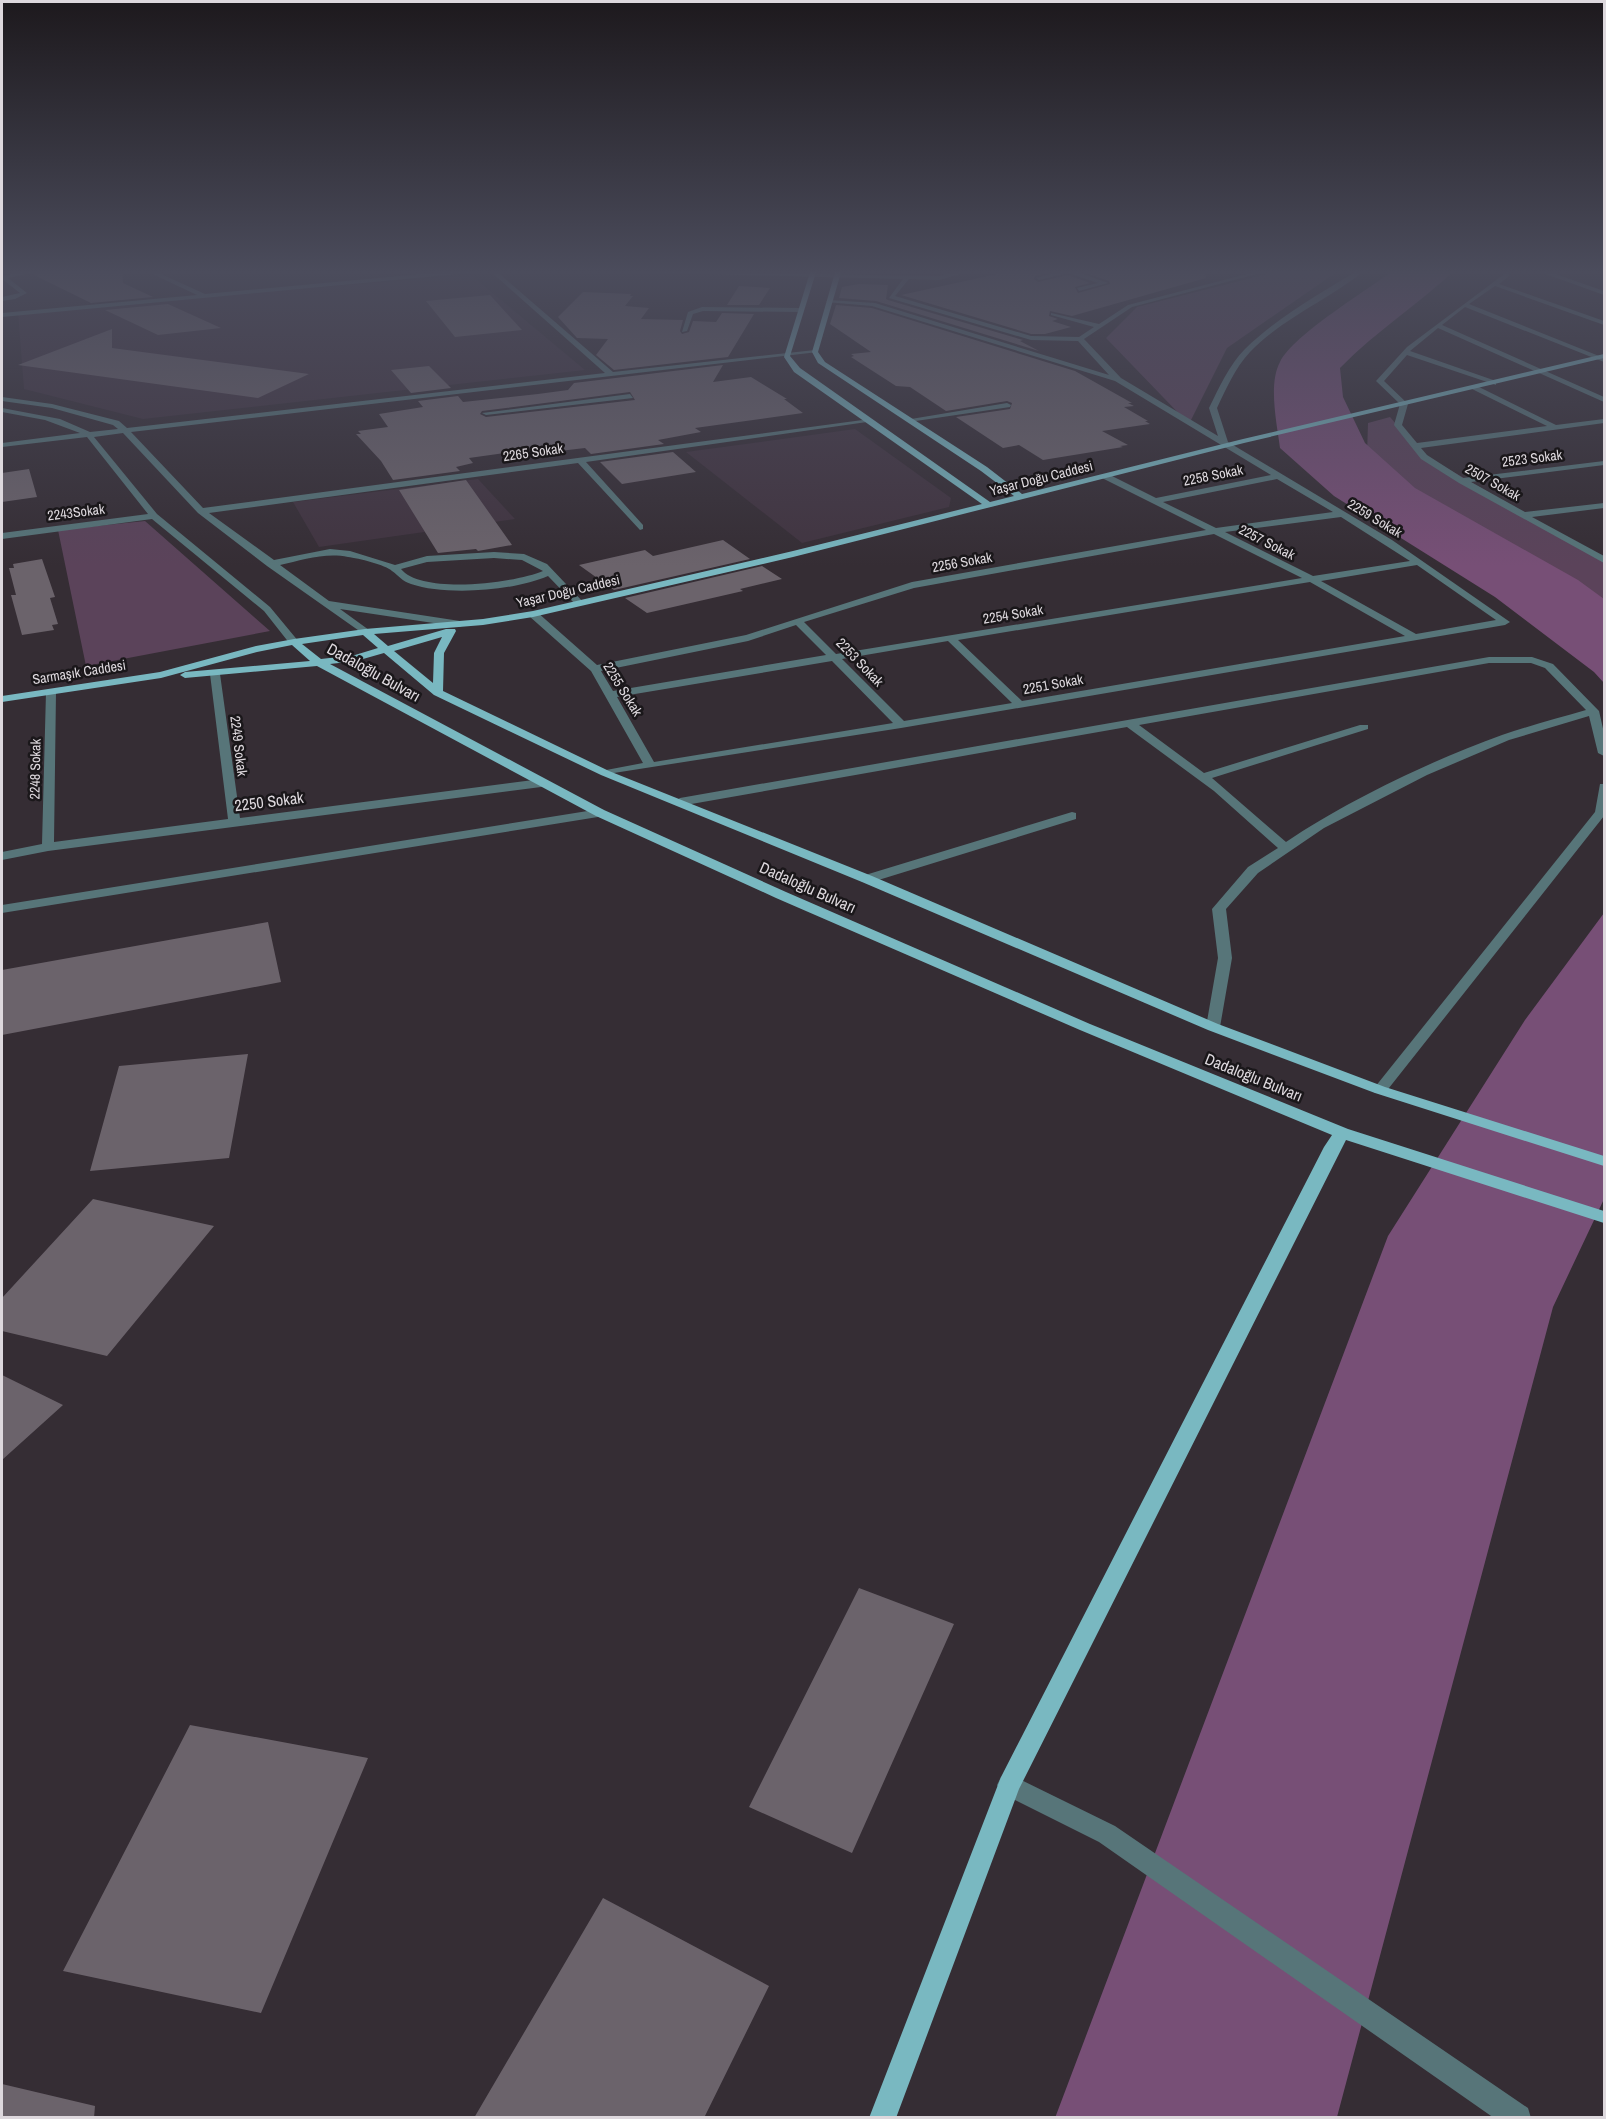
<svg xmlns="http://www.w3.org/2000/svg" width="1606" height="2119" font-family="'Archivo Narrow',sans-serif">
<style>
.built{fill:#413440}
.green{fill:#5b435a}
.water{fill:#774f76}
.building{fill:#6b636b;fill-rule:evenodd}
.lines{fill:none;stroke-linecap:round;stroke-linejoin:round}
.minor{fill:#577579;fill-rule:evenodd}
.major{fill:#79b8c1;fill-rule:evenodd}
.labels{text-anchor:middle;dominant-baseline:central;stroke-width:5;stroke-linejoin:round;paint-order:stroke}
.far-street-label{font-size:14px;fill:#ddd8dd;stroke:#1a171a}
.street-label{font-size:16px;fill:#ddd8dd;stroke:#1a171a}
</style>
<rect width="100%" height="100%" fill="#352d34"/>
<path class="built" d="M471,275L585,370L143,419L24,389L18,312Z
M855,429L951,498L949,507L802,543L686,452Z
M478,479L515,519L319,547L293,502Z"/>
<path class="green" d="M1287,269H1341L1227,348L1189,424L1106,338L1137,307Z
M1390,417L1421,453L1596,555L1604,558V605L1436,511L1367,455L1368,423Z
M145,521L270,631L86,666L58,530Z"/>
<path class="water" d="M1395,269H1456C1419,304 1376,331 1340,368L1343,397L1365,443L1415,488L1578,580L1604,599V683L1594,672L1495,597L1334,496L1280,448C1277,424 1268,384 1280,362C1294,334 1368,290 1395,269Z
M1604,913V1199L1553,1307L1337,2117L1055,2118L1388,1236L1525,1020Z"/>
<path class="building" d="M51,269H122L123,283L153,297L91,303L34,275Z
M1020,269L1054,271L1035,276L1034,279L1038,282L1068,275L1090,283L1075,287L1078,293L1110,284L1109,281L1086,273L1100,269H1205L1206,278L1072,316L1050,311L1049,316L1058,319L1052,321L1071,327L1045,334H1031L901,295Z
M859,284L888,285L886,299L888,300L1023,340L1020,341L1039,351L876,301L839,298L842,287Z
M739,286L770,288L759,305H727Z
M583,292L631,294L630,296H633L625,306L649,308L641,319L683,320L680,331L682,334L689,332L693,321L716,322L722,313L754,314L728,357L614,370L596,355L608,339L577,338L558,317Z
M490,295L522,330L455,337L426,301Z
M168,304L221,328L158,335L105,310Z
M836,305L872,308L1075,371L1132,403H1128L1134,406L1124,407L1148,421H1145L1150,424L1102,431L1128,445L1120,446L1123,447L1043,460L1019,445L1003,448L956,417L1010,409L1012,403L1007,401L946,411L910,387L896,386L851,357L854,356L851,354L871,352L830,324Z
M112,329V348L309,374L258,398L18,365Z
M723,365L713,382L751,377L787,399H784L803,413L695,428L701,432L658,440L664,444L591,454L585,448L551,452L547,447L469,458L473,463L456,467L460,471L393,480L381,461L356,434H361L358,431L388,427L379,414L423,407L418,401L458,396L463,402L538,394L568,390L574,383ZM630,392L635,400L486,417L480,414L482,411Z
M429,366L451,388L411,393L391,370Z
M673,452L696,472L622,484L600,462Z
M29,469L37,497L2,502V473Z
M466,480L512,545L478,551L476,549L438,553L399,490Z
M723,540L750,559L614,590L579,565L645,550L653,556Z
M42,559L55,597L50,598L58,624L52,625L54,630L22,635L11,595H16L9,568H14L13,564Z
M762,566L782,579L740,589L743,591L647,613L625,598Z
M268,922L281,982L2,1035V970Z
M248,1054L229,1158L90,1171L119,1066Z
M93,1199L214,1226L107,1356L2,1331V1298Z
M2,1375L63,1405L2,1460Z
M859,1588L954,1624L852,1853L749,1807Z
M190,1725L368,1758L261,2013L63,1971Z
M603,1898L769,1986L704,2118H474Z
M2,2084L95,2106L94,2118H2Z"/>
<g class="lines">
<path class="minor" d="M36,269H49L8,278L27,293L15,299L2,301V297L20,293L2,279V276Z
M142,269H150L205,294L475,269H498L496,271L613,372L815,350L818,352L131,432L203,508L870,419L874,421L586,462L643,525V529L640,530L578,463L209,513L274,560L330,549L350,551L395,565L427,556L494,552L524,554L547,564L584,603L576,605L548,576C514,591 446,596 411,584C402,581 399,576 392,571C386,565 358,558 348,557C326,552 302,560 280,565L329,601L460,621L465,624L460,627L340,609L369,630L370,632L365,635L267,566L198,513L123,433L94,437L157,514L270,607L299,642L294,645L290,644L264,611L152,519L2,539V533L148,514L87,437L2,447V443L80,433L45,420L2,412V408L60,419L90,432L118,429L113,425L52,408L2,401V397L52,404L119,421L127,428L605,373L490,271L2,317V313L197,295ZM494,558L522,560L543,571C515,583 422,595 401,569L427,562Z
M356,269H366L363,271Z
M506,269L939,276L967,269H978L939,280L909,279L895,296L1031,336L1079,337L1094,327L1051,315V313L1099,324L1128,305L1266,269H1276L1132,307L1084,339L1121,378L1218,436L1209,408C1219,388 1229,365 1245,349C1279,316 1321,293 1360,269H1367C1330,299 1284,317 1250,352C1235,368 1226,389 1217,408L1228,442L1392,540L1510,622L1505,625L901,728L601,775V771L643,763L591,671L529,616V612H537L597,665L746,635L912,582L1206,530L1102,478V474H1108L1156,498L1271,475L1115,381L872,306L826,302L829,300L875,303L1109,375L1078,341L1031,340L889,298L903,279ZM1277,479L1333,512L1216,528L1163,502ZM1341,517L1410,561L1313,576L1225,532ZM1214,534L1302,578L836,654L804,622L914,588ZM1417,565L1496,620L1416,634L1321,581ZM1310,582L1405,636L1022,701L958,640ZM796,625L826,655L613,691L601,671L748,641ZM948,641L1012,703L904,721L842,659ZM832,661L893,723L654,762L617,697Z
M1068,269H1081L1075,271L1108,283L1079,291L1077,288L1098,283L1068,273L1039,280L1036,278Z
M1504,269H1510L1509,276L1499,284L1604,321V325L1495,286L1469,304L1604,358V362L1465,307L1442,325L1604,397V402L1438,328L1410,351L1496,381V385L1407,355L1384,381L1408,404L1402,425L1417,443L1547,426L1472,389L1475,385L1556,425L1604,419V423L1421,448L1427,455L1463,478L1604,461V465L1471,482L1525,512L1604,503V508L1532,517L1604,556V563L1459,483L1421,459L1394,425L1400,404L1376,381L1407,347L1503,275Z
M1532,269H1541L1604,291V295Z
M702,307L800,308L803,310L800,312L703,311L693,314L687,331L682,332L688,312Z
M630,394L633,398L486,415L482,413Z
M1007,403L1011,405L1010,407L909,422L905,420Z
M1489,657H1532L1553,664L1599,711L1604,733V756L1598,753L1589,716L1509,740L1427,775L1324,828L1258,873L1226,909L1232,958L1220,1027L1213,1031L1206,1027L1218,958L1212,909L1248,867L1278,848L1214,791L1127,727L680,806L674,802L680,798ZM1489,663H1531L1545,668L1586,710C1558,718 1529,726 1502,735C1432,760 1347,801 1286,842L1212,778L1368,729V725H1360L1204,773L1139,725Z
M215,671L220,674L240,818L541,779L547,783L541,787L48,851L2,860V852L42,844L46,692L51,689L56,692L54,842L228,819L210,674Z
M1600,784H1604V816L1385,1093H1375L1372,1090L1375,1087L1595,812Z
M600,809L604,810V816L2,913V905Z
M1072,812L1076,813V819L872,882H862L861,879L862,876Z
M1009,1774L1115,1826L1528,2108L1531,2118H1494L1099,1842L1001,1793L997,1785L1001,1777Z"/>
<path class="major" d="M811,269H817L790,356L800,368L990,502L1014,496L981,471L818,363L812,352L836,269H842L818,352L825,362L987,467L1022,494L1243,439L1604,354V358L1244,443L793,557L533,617L483,625L374,634L388,646L446,629H455L456,631L444,653L443,691L609,771L872,876L1218,1024L1385,1087L1604,1156V1166L1375,1093L1208,1030L862,882L601,775L434,695L384,653L356,661L330,664L604,810L786,892L1090,1024L1348,1129L1604,1211V1223L1346,1140L1019,1789L896,2118H869L1001,1777L1324,1147L1332,1135L1080,1030L776,898L596,816L317,666L185,678L180,675L185,672L310,661L292,645L257,652L161,678L2,702V696L160,672L256,646L294,639L365,629L483,619L533,611L793,551L982,504L794,372L784,357ZM363,635L378,648L355,655L321,659L302,644ZM442,637L434,653L433,683L394,651Z"/>
</g>
<linearGradient id="sky" x2="0" y2="1"><stop stop-color="#1d191d"/><stop offset="0.48" stop-color="#4b4c5c"/><stop offset="1" stop-color="#4b4c5c" stop-opacity="0"/></linearGradient>
<rect width="1606" height="566" fill="url(#sky)"/>
<g class="labels">
<g class="far-street-label">
<text transform="translate(533 452) rotate(-8)">2265 Sokak</text>
<text transform="translate(1532 458) rotate(-7)">2523 Sokak</text>
<text transform="translate(1213 475) rotate(-11)">2258 Sokak</text>
<text transform="translate(1041 478) rotate(-14)">Yaşar Doğu Caddesi</text>
<text transform="translate(1493 482) rotate(29)">2507 Sokak</text>
<text transform="translate(76 512) rotate(-7)">2243Sokak</text>
<text transform="translate(1375 518) rotate(31)">2259 Sokak</text>
<text transform="translate(1267 542) rotate(27)">2257 Sokak</text>
<text transform="translate(962 562) rotate(-10)">2256 Sokak</text>
<text transform="translate(568 591) rotate(-13)">Yaşar Doğu Caddesi</text>
<text transform="translate(1013 614) rotate(-9)">2254 Sokak</text>
<text transform="translate(860 662) rotate(46)">2253 Sokak</text>
<text transform="translate(79 672) rotate(-9)">Sarmaşık Caddesi</text>
<text transform="translate(1053 684) rotate(-10)">2251 Sokak</text>
<text transform="translate(623 689) rotate(58)">2255 Sokak</text>
<text transform="translate(239 746) rotate(83)">2249 Sokak</text>
<text transform="translate(35 769) rotate(-89)">2248 Sokak</text>
</g>
<g class="street-label">
<text transform="translate(374 672) rotate(29)">Dadaloğlu Bulvarı</text>
<text transform="translate(269 801) rotate(-7)">2250 Sokak</text>
<text transform="translate(808 887) rotate(24)">Dadaloğlu Bulvarı</text>
<text transform="translate(1254 1077) rotate(22)">Dadaloğlu Bulvarı</text>
</g>
</g>
<rect width="1606" height="2119" fill="none" stroke="#ddd8dd" stroke-width="6"/>
</svg>
